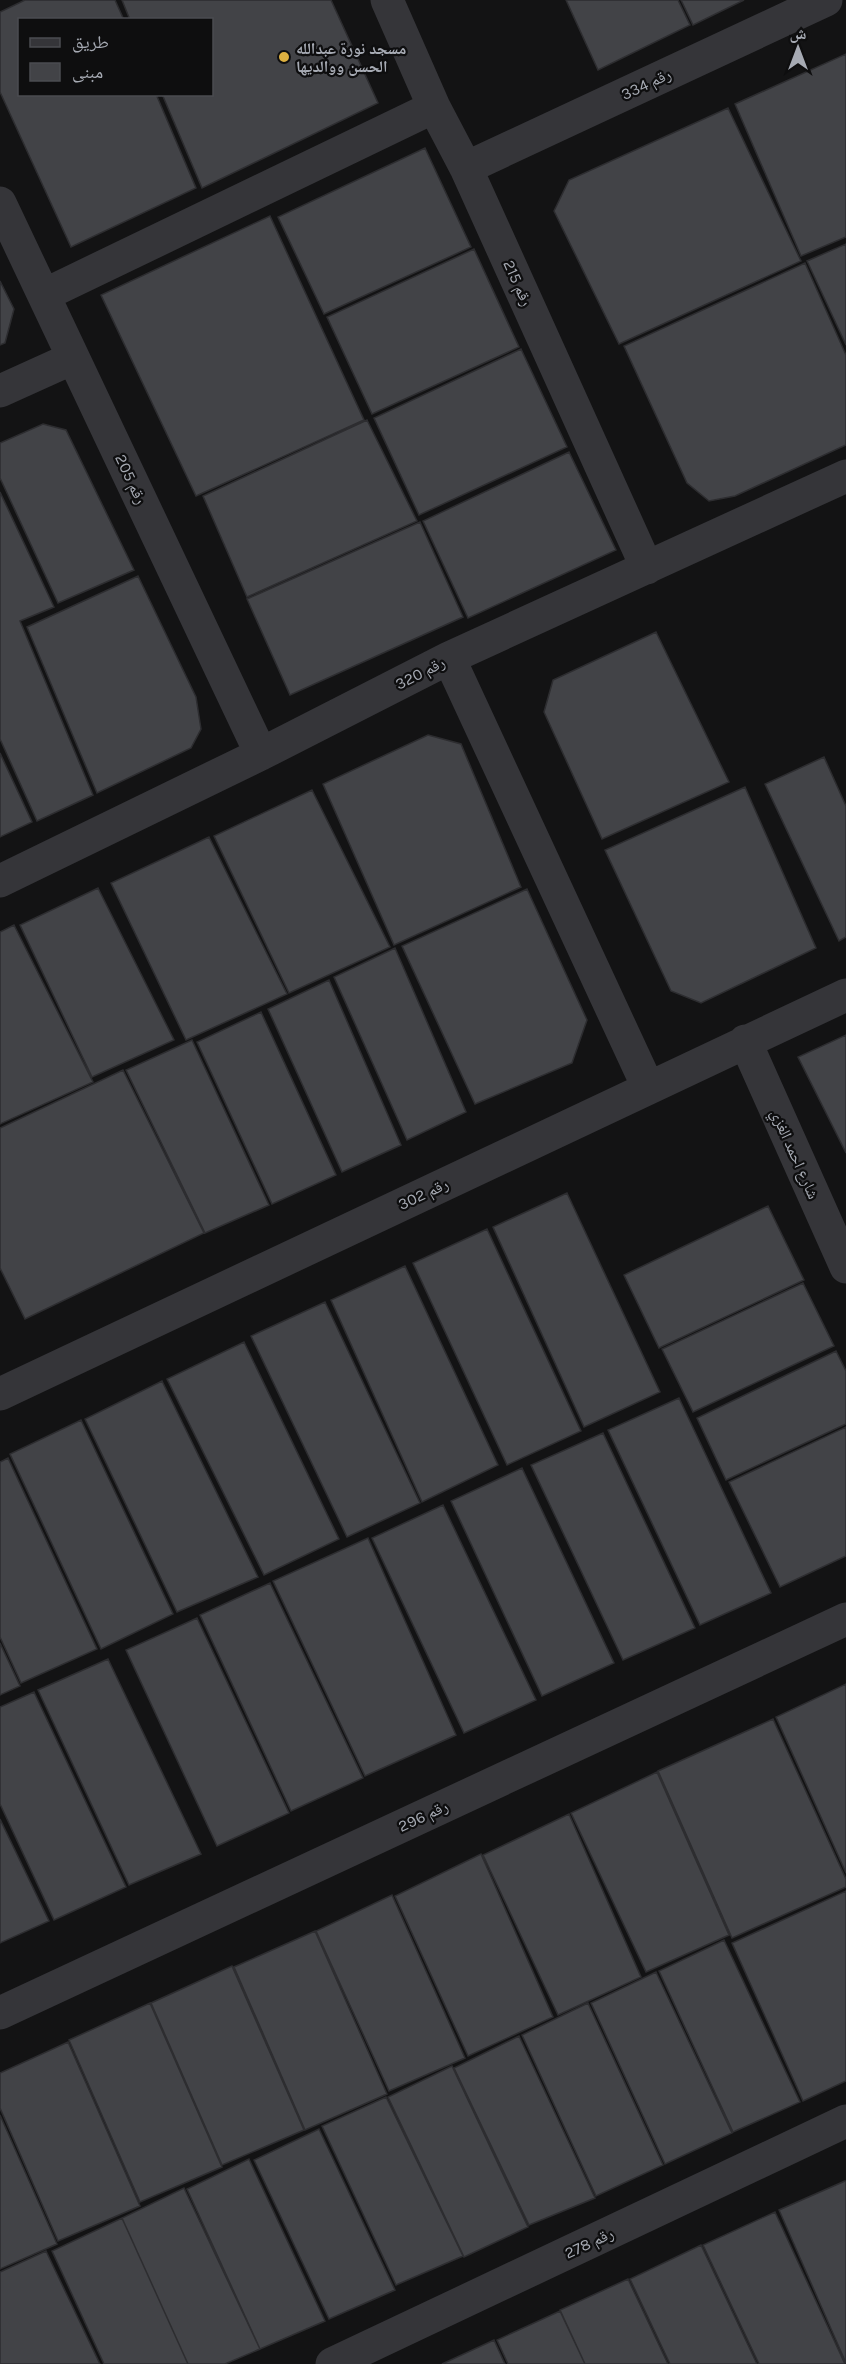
<svg xmlns="http://www.w3.org/2000/svg" width="846" height="2364" font-family="Karla,'Noto Naskh Arabic',sans-serif">
<style>
.building{fill:#424347;stroke:#2d2d30;stroke-width:1.5}
.lines{fill:none;stroke-linecap:round;stroke-linejoin:round}
.minor{stroke:#353539;stroke-width:33}
.poi-dot{fill:#deb141;stroke:#0e0e0f;stroke-width:2}
.labels{text-anchor:middle;dominant-baseline:central;stroke-width:4.5;stroke-linejoin:round;paint-order:stroke}
.poi-label{font-size:16px;font-weight:bold;fill:#a6aab3;stroke:#0e0e0f;text-anchor:start}
.street-label{font-size:16px;fill:#a6aab3;stroke:#0e0e0f}
</style>
<rect width="100%" height="100%" fill="#131314"/>
<path class="building" d="M25,0H115L124,20H20V94H156L196,188L71,247L0,92V12Z
M122,0H331L378,103L202,188L162,94H212V20H130Z
M566,0H678L690,25L598,70Z
M681,0H744L693,25Z
M846,54V237L801,256L735,104Z
M728,108L801,261L619,344L554,211L569,180Z
M425,148L471,247L324,314L278,217Z
M270,216L364,420L196,496L101,295Z
M846,244V345L807,261Z
M474,249L519,347L372,414L327,317Z
M805,263L846,355V445L735,496L709,501L687,483L624,346Z
M0,281L14,309L5,343L0,345Z
M521,349L567,447L419,515L374,418Z
M367,420L417,521L247,597L203,496Z
M43,424L66,430L134,570L58,603L0,478V443Z
M569,452L616,550L468,618L423,521Z
M0,492L54,607L20,621L93,795L37,821L0,739Z
M420,522L463,617L290,695L247,599Z
M138,576L196,697L201,729L191,748L97,793L27,627Z
M656,632L729,782L602,839L544,712L553,680Z
M428,735L461,744L521,887L394,945L323,784Z
M0,753L32,822L0,837Z
M824,757L846,806V937L839,941L765,784Z
M745,787L816,948L701,1003L671,991L605,850Z
M312,790L390,947L289,993L214,836Z
M209,837L287,994L186,1040L111,883Z
M98,888L174,1040L92,1077L20,925Z
M527,889L587,1020L572,1063L475,1104L402,946Z
M14,925L93,1082L0,1124V932Z
M395,948L466,1112L407,1140L334,977Z
M329,980L401,1145L342,1172L268,1009Z
M261,1012L336,1175L272,1204L197,1042Z
M846,1035V1153L798,1057Z
M192,1040L269,1205L205,1233L126,1070Z
M123,1070L204,1233L25,1319L0,1268V1128Z
M567,1193L660,1392L584,1427L493,1227Z
M768,1206L804,1280L659,1348L624,1275Z
M487,1229L581,1431L507,1465L413,1263Z
M405,1266L498,1465L422,1502L331,1300Z
M803,1283L834,1346L693,1412L662,1349Z
M325,1302L420,1503L347,1537L251,1336Z
M244,1342L339,1539L264,1575L167,1379Z
M836,1351L846,1371V1424L726,1480L697,1418Z
M162,1381L258,1577L177,1612L85,1419Z
M679,1398L771,1593L700,1625L608,1430Z
M81,1420L173,1614L101,1649L10,1454Z
M846,1427V1556L780,1587L729,1482Z
M603,1433L695,1628L623,1660L531,1465Z
M8,1458L97,1649L21,1683L0,1637V1462Z
M522,1468L614,1663L542,1696L451,1501Z
M443,1505L536,1700L464,1733L372,1538Z
M368,1538L456,1735L365,1776L273,1581Z
M270,1583L363,1778L291,1811L200,1615Z
M197,1618L289,1813L217,1846L126,1650Z
M0,1643L20,1686L0,1695Z
M108,1659L201,1854L129,1885L38,1690Z
M846,1684V1873L776,1717Z
M34,1692L126,1887L54,1920L0,1804V1707Z
M773,1719L846,1879V1887L732,1938L658,1771Z
M657,1772L729,1935L646,1972L571,1813Z
M569,1814L641,1977L558,2015L483,1855Z
M0,1819L49,1921L0,1943Z
M481,1854L553,2017L468,2056L395,1896Z
M846,1891V2081L803,2101L732,1943Z
M392,1895L465,2058L389,2091L316,1931Z
M315,1931L387,2094L305,2130L234,1967Z
M724,1940L800,2102L733,2132L659,1971Z
M232,1966L304,2130L222,2165L151,2003Z
M656,1972L732,2133L665,2164L591,2003Z
M150,2003L222,2167L140,2202L69,2040Z
M588,2003L663,2165L596,2196L522,2035Z
M519,2036L595,2198L529,2225L454,2068Z
M68,2042L140,2206L58,2241L0,2108V2073Z
M452,2066L528,2227L464,2257L388,2097Z
M386,2097L463,2256L396,2285L322,2126Z
M0,2115L57,2244L0,2269Z
M319,2129L395,2290L329,2319L254,2160Z
M249,2159L325,2321L260,2349L187,2189Z
M845,2181L846,2182V2363L779,2210Z
M184,2188L260,2349L225,2364H188L122,2218Z
M775,2212L845,2364H759L703,2245Z
M122,2218L188,2364H104L52,2251Z
M701,2245L757,2364H670L630,2279Z
M46,2251L100,2364H0V2272Z
M628,2279L668,2364H585L560,2310Z
M560,2311L585,2364H508L497,2340Z
M494,2340L505,2364H442Z"/>
<g class="lines">
<path class="minor" d="M387,0L434,107L466,168L647,568
M466,168L826,0
M0,203L261,754
M44,295L434,107
M0,391L73,358
M449,658L648,1087
M0,881L261,754L449,658L846,476
M745,1041L846,1267
M0,1394L846,995
M0,2013L846,1619
M332,2364L846,2121"/>
</g>
<circle class="poi-dot" cx="284" cy="57" r="6"/>
<g class="labels">
<g class="poi-label">
<text x="296" y="48">مسجد نورة عبدالله<tspan x="296" dy="18">الحسن ووالديها</tspan></text>
</g>
<g class="street-label">
<text transform="translate(646 84) rotate(-25)">رقم 334</text>
<text transform="translate(518 283) rotate(66)">رقم 215</text>
<text transform="translate(131 479) rotate(65)">رقم 205</text>
<text transform="translate(420 673) rotate(-27)">رقم 320</text>
<text transform="translate(795 1154) rotate(66)">شارع احمد الغزي</text>
<text transform="translate(423 1194) rotate(-25)">رقم 302</text>
<text transform="translate(423 1816) rotate(-25)">رقم 296</text>
<text transform="translate(589 2243) rotate(-25)">رقم 278</text>
</g>
</g>
<rect x="18" y="18" width="195" height="78" fill="#0e0e0f" stroke="#4b4c51" stroke-width="1.5"/>
<rect x="30" y="38" width="30" height="9" fill="#353539" stroke="#4b4c51" stroke-width="1.5"/>
<text x="72" y="48" font-size="18" fill="#a6aab3">طريق</text>
<rect x="30" y="63" width="30" height="18" fill="#424347" stroke="#4b4c51" stroke-width="1.5"/>
<text x="72" y="78" font-size="18" fill="#a6aab3">مبنى</text>
<g transform="translate(798 48)" stroke="#0e0e0f" stroke-width="4.5" paint-order="stroke">
<path d="M0-4.5L10 22L0 15L-10 22Z" fill="#a6aab3"/>
<text y="-9" font-size="16" font-weight="bold" text-anchor="middle" fill="#a6aab3">ش</text>
</g>
</svg>
